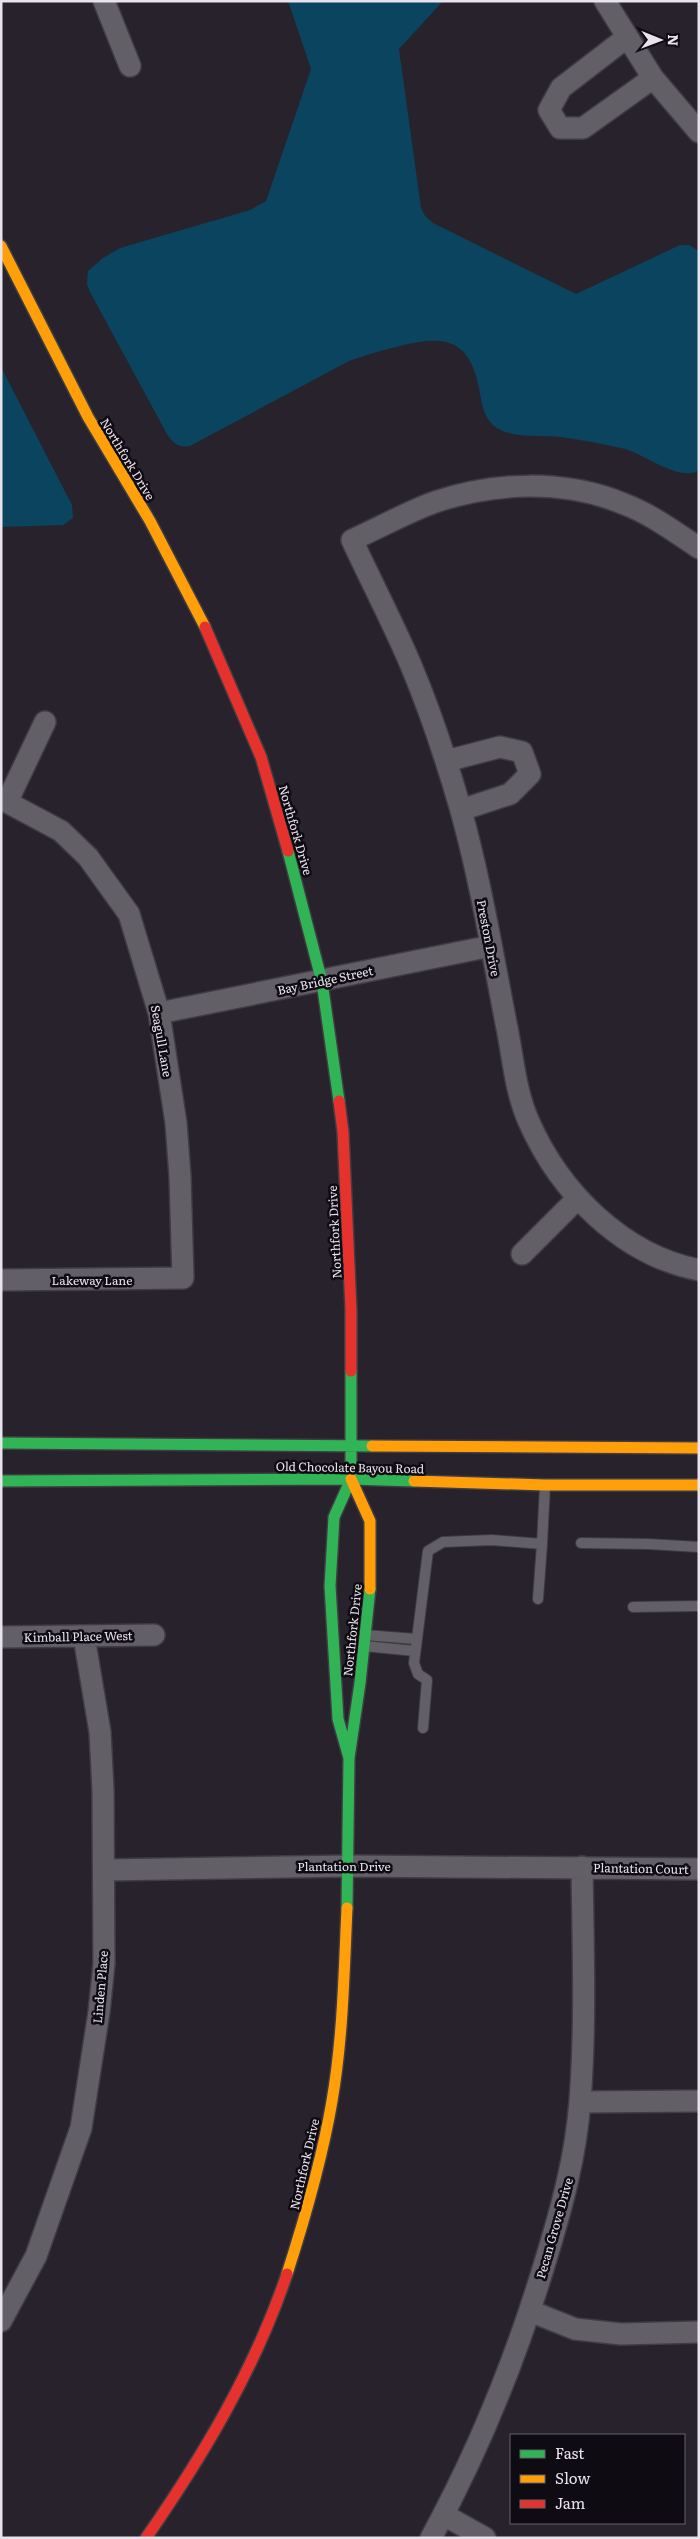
<svg xmlns="http://www.w3.org/2000/svg" width="700" height="2539" font-family="Literata,serif">
<style>
.water{fill:#0a445f}
.lines{fill:none;stroke-linecap:round;stroke-linejoin:round}
.lane-casing{stroke:#3f3c43;stroke-width:12}
.street-casing{stroke:#3f3c43;stroke-width:24}
.fast-casing{stroke:#3f3c43;stroke-width:14}
.slow-casing{stroke:#3f3c43;stroke-width:14}
.jam-casing{stroke:#3f3c43;stroke-width:14}
.lane{stroke:#635f67;stroke-width:10}
.street{stroke:#635f67;stroke-width:21}
.fast{stroke:#30b455;stroke-width:11}
.slow{stroke:#ff9f0a;stroke-width:11}
.jam{stroke:#e5322d;stroke-width:11}
.labels{text-anchor:middle;dominant-baseline:central;stroke-width:5;stroke-linejoin:round;paint-order:stroke}
.street-label{font-size:12px;fill:#e9e3ee;stroke:#0f0b12}
</style>
<rect width="100%" height="100%" fill="#27222c"/>
<path class="water" d="M288,1H443L399,49L421,208L425,216L433,223L576,294L680,245H689L699,251V470C681,483 644,454 625,449C604,444 582,440 561,437C541,435 515,439 497,428C483,419 482,403 479,388C469,338 444,335 400,346C383,350 366,355 349,361L190,446C179,448 175,444 168,436L90,292L87,284L88,271L103,258L120,248L250,210L266,201L311,69Z
M1,367L72,505L73,518L63,525L1,527Z"/>
<g class="lines">
<g class="lane-casing">
<path id="lane" d="M581,1543L648,1544L699,1547
M538,1599L542,1544
M633,1607L699,1606
M365,1635L416,1639
M364,1646L415,1651
M423,1728L427,1680L418,1674L414,1663L428,1551L443,1542L492,1540L542,1544L545,1486"/>
</g>
<g class="street-casing">
<path id="street" d="M104,1L130,66
M605,1L653,78L699,132
M626,38L561,88L549,110L560,128H583L653,78
M699,548C675,532 651,514 624,504C564,479 495,482 435,502C407,512 379,528 352,540C371,581 392,621 410,663C430,710 446,759 460,807C480,878 492,951 506,1023C513,1056 515,1091 529,1122C560,1192 622,1255 699,1270
M446,761L500,747L522,752L530,774L510,794L461,810
M1,799L61,831L88,857L129,914L159,1013L176,1123L180,1176L183,1278L1,1280
M8,800L45,722
M159,1013L491,946
M522,1254L578,1198
M1,1637L154,1635
M105,1870L349,1866L699,1869
M580,2102L699,2101
M530,2311L575,2329L621,2334L699,2332
M1,2321L36,2256L81,2128L99,2012L104,1964L103,1790L100,1732L84,1637
M444,2515L485,2538
M431,2538C480,2448 517,2356 546,2259C562,2207 576,2155 580,2101C586,2023 583,1945 582,1867"/>
</g>
<g class="fast-casing">
<path id="fast" d="M288,851L322,982L339,1101
M1,1443L372,1446
M1,1481L351,1479L414,1481
M349,1758L338,1719L330,1586L334,1517L351,1479V1371
M347,1908L349,1758L360,1683L370,1589"/>
</g>
<g class="slow-casing">
<path id="slow" d="M1,246L88,417L150,521L205,627
M372,1446L699,1448
M351,1479L370,1521V1589
M414,1481L545,1485H699
M287,2274C305,2218 322,2160 332,2101C343,2037 344,1973 347,1908"/>
</g>
<g class="jam-casing">
<path id="jam" d="M205,627L261,757L288,851
M339,1101L343,1132L351,1310V1371
M146,2538C203,2456 255,2369 287,2274"/>
</g>
<use href="#lane" class="lane"/>
<use href="#street" class="street"/>
<use href="#fast" class="fast"/>
<use href="#slow" class="slow"/>
<use href="#jam" class="jam"/>
</g>
<g class="labels">
<g class="street-label">
<text transform="translate(128 459) rotate(59)">Northfork Drive</text>
<text transform="translate(296 830) rotate(74)">Northfork Drive</text>
<text transform="translate(489 938) rotate(79)">Preston Drive</text>
<text transform="translate(325 980) rotate(-12)">Bay Bridge Street</text>
<text transform="translate(162 1041) rotate(80)">Seagull Lane</text>
<text transform="translate(334 1232) rotate(-93)">Northfork Drive</text>
<text x="92" y="1280">Lakeway Lane</text>
<text transform="translate(350 1467) rotate(1)">Old Chocolate Bayou Road</text>
<text transform="translate(352 1630) rotate(-84)">Northfork Drive</text>
<text transform="translate(78 1636) rotate(-1)">Kimball Place West</text>
<text x="344" y="1866">Plantation Drive</text>
<text transform="translate(641 1868) rotate(1)">Plantation Court</text>
<text transform="translate(100 1987) rotate(-85)">Linden Place</text>
<text transform="translate(304 2164) rotate(-77)">Northfork Drive</text>
<text transform="translate(554 2228) rotate(-74)">Pecan Grove Drive</text>
</g>
</g>
<rect width="700" height="2539" fill="none" stroke="#e9e3ee" stroke-width="5"/>
<rect x="510" y="2434" width="175" height="90" fill="#0f0b12" stroke="#66616a"/>
<rect x="520" y="2450" width="25" height="8" fill="#30b455" stroke="#66616a"/>
<text x="555" y="2459" font-size="15" fill="#e9e3ee">Fast</text>
<rect x="520" y="2475" width="25" height="8" fill="#ff9f0a" stroke="#66616a"/>
<text x="555" y="2484" font-size="15" fill="#e9e3ee">Slow</text>
<rect x="520" y="2500" width="25" height="8" fill="#e5322d" stroke="#66616a"/>
<text x="555" y="2509" font-size="15" fill="#e9e3ee">Jam</text>
<g transform="translate(660 40) rotate(91)" stroke="#0f0b12" stroke-width="4" paint-order="stroke">
<path d="M0-4L9 19L0 12L-9 19Z" fill="#e9e3ee"/>
<text y="-8" font-size="14" font-weight="bold" text-anchor="middle" fill="#e9e3ee">N</text>
</g>
</svg>
